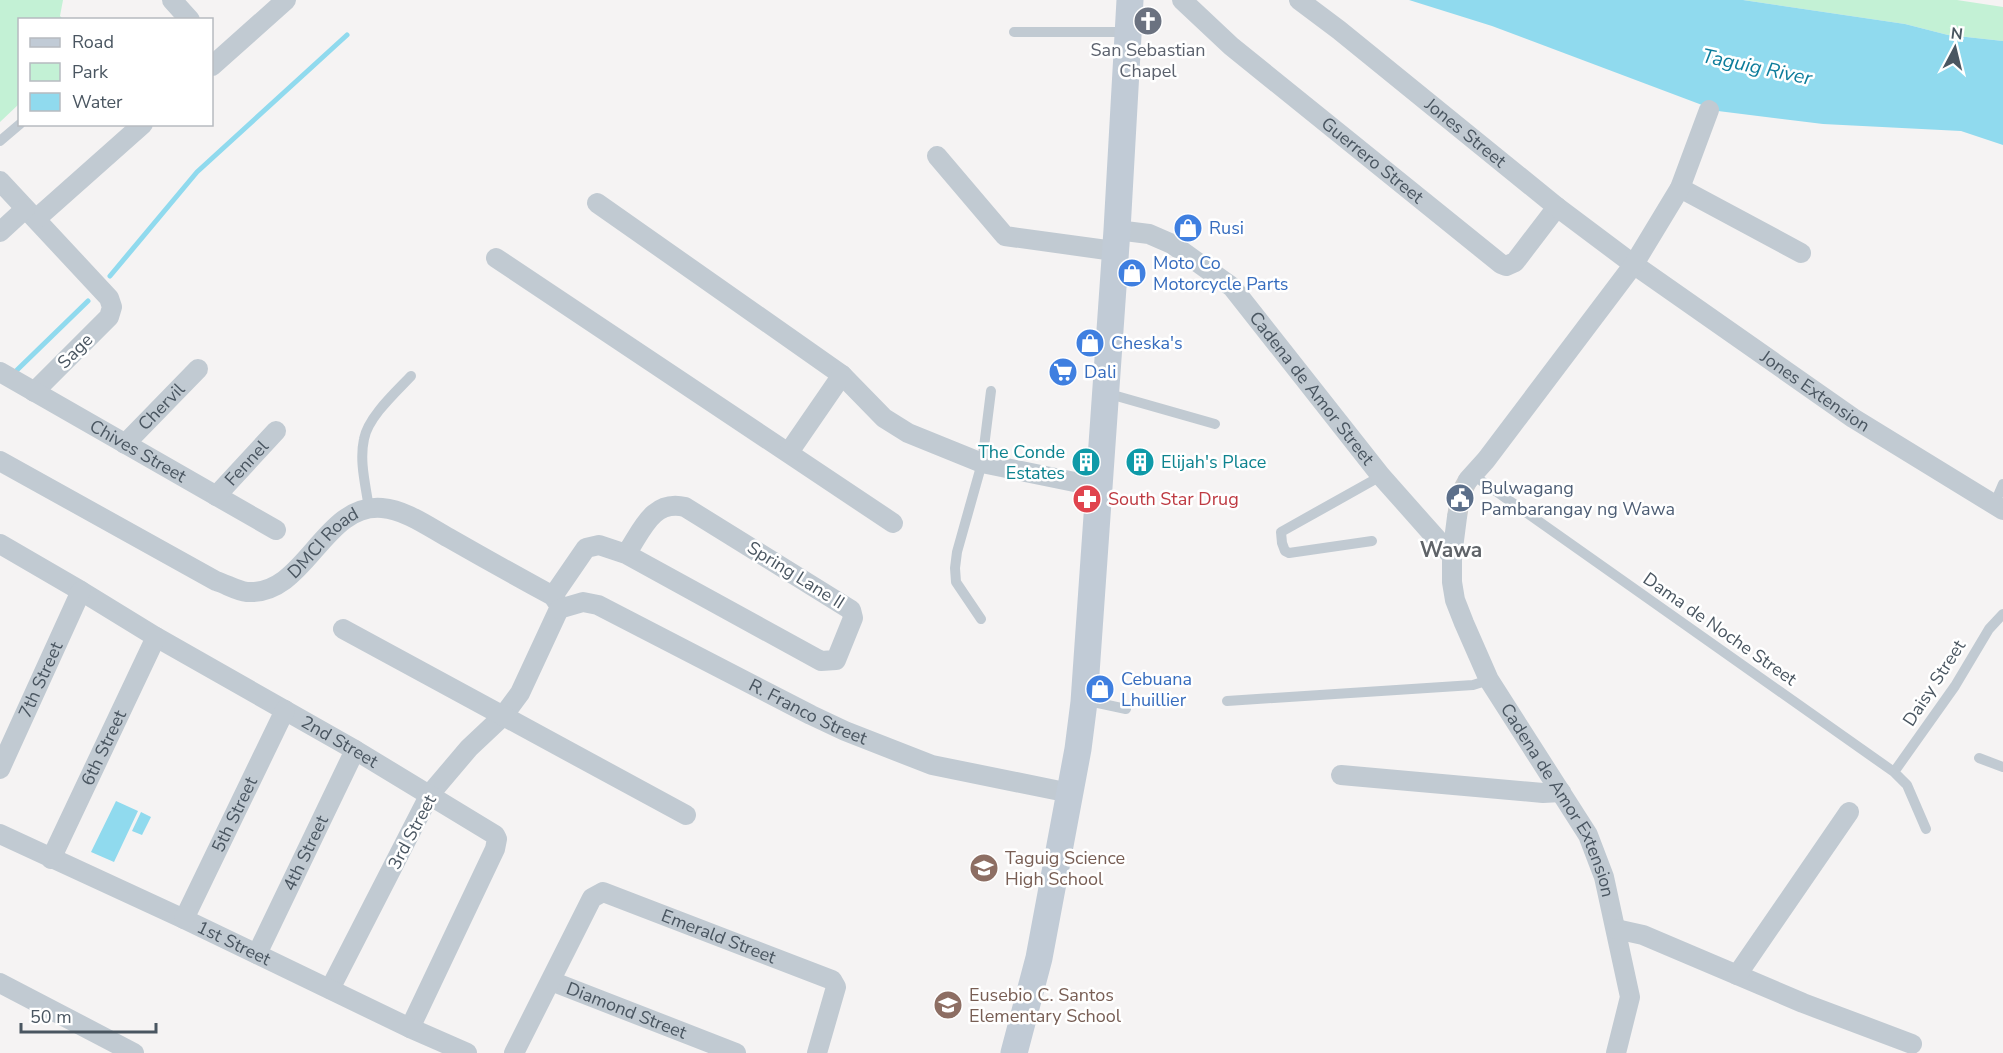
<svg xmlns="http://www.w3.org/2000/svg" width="2003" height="1053" font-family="'Nunito Sans',sans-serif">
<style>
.green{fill:#c3f1d5}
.water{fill:#90daee}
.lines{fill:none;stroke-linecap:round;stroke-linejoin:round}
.stream{stroke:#90daee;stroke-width:5}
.minor-tunnel{stroke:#caccce;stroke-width:20;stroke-dasharray:20 10;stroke-linecap:butt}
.service{stroke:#c1cad2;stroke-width:10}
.minor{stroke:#c1cad2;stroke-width:20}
.secondary{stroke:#c1cbd6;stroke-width:27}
.labels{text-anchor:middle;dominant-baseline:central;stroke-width:5;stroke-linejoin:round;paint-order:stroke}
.worship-label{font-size:18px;fill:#5b616d;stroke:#fff}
.street-label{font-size:18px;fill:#4a5661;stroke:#fff}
.shop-label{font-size:18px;fill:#366cbe;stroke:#fff;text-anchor:start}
.culture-label{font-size:18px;fill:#0d838f;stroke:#fff;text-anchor:end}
.service-label{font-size:18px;fill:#4e5e75;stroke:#fff;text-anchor:start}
.health-label{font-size:18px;fill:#be3a42;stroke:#fff;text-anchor:start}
.education-label{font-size:18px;fill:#785e54;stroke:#fff;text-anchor:start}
.water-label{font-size:20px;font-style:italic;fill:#0c7c9b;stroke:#fff}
.quarter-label{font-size:21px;font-weight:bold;fill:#5f6368;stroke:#fff}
</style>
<rect width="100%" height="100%" fill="#f5f3f3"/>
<path class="green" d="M0,0H63L60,16L63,19L20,20L19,104L0,122Z
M1743,0H1957L2003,7V41L1948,35L1905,24Z"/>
<path class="water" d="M1409,0H1743L1905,24L1948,35L2003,41V145L1961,131L1823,124L1718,111L1492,26Z
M116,801L138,811L114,862L91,852Z
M141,812L151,817L142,835L132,831Z"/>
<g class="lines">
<path class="stream" d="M110,276L197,172L347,35
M17,370L88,301"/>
<path class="minor-tunnel" d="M1457,517L1461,493L1468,480"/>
<path class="service" d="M1014,32H1128
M0,141L20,124
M1106,393L1215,424
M1473,475L1894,772L1907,785L1926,829
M1994,505L2003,484
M369,509C366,486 359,462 364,439C368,417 396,392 411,376
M1372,541L1289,553L1285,551L1282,543L1281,532L1381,476
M981,619L956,582L955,568L957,552L982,463L991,391
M1227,701L1473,685L1489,680
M1085,702L1098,703L1126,709
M1979,758L2003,767
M1894,772L1955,686L1989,629L2003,614"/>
<g class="minor">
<path d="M172,0L190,20"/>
<path id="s1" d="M1182,0L1231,46L1501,264L1506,266L1515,262L1557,207"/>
<path id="s2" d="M1299,0L1339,30L1557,207L1629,261L1853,418L2003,510"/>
<path d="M212,66L286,0"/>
<path d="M937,156L1005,236L1114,251"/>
<path d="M0,181L109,298L112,307L109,317L34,392"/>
<path d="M1680,188L1801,253"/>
<path d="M597,203L842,375L884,418L908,433L982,463L1099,487"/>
<path d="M36,219L143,124"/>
<path id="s3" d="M1117,230L1149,234L1172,244L1232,287L1381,476L1452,556"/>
<path d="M0,232L25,209"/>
<path d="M496,258L893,523"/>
<path id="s4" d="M0,372L276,530"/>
<path id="s5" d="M125,444L198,369"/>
<path d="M789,452L842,375"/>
<path id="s6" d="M0,461L216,581C226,584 237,591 247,592C306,596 323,503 382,508C406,510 429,527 449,538C484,558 518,577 553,596L559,605V609L520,693L503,716L469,748L430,794L330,989"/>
<path d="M1468,480L1486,460L1634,264L1680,188L1709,110"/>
<path id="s7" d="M216,496L276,431"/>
<path id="s8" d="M1457,517L1452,556V582L1455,600L1464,623L1489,680L1588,835L1604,877L1630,997L1616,1053"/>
<path id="s9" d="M0,544L81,591L156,637L355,750L495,835L497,839L495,849L410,1028"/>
<path d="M553,596L586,548L599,545L626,554L821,661L836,660L853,618L851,610L685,507C652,499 642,531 626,554"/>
<path id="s10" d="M559,609L583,602L598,605L811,715L845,731L932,765L1070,793"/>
<path d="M343,629L686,815"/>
<path id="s11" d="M0,769L81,591"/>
<path d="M1341,775L1543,793L1561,792"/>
<path id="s12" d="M0,834L184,919L410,1028L467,1053"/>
<path id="s13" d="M51,859L156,637"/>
<path id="s14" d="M184,919L285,710"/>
<path d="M1616,929L1643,935L1803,1003L1912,1044"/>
<path id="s15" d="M257,954L355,750"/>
<path d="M1737,975L1849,812"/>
<path id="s16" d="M551,981L736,1053"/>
<path d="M0,983L134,1053"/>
<path id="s17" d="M514,1053L592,898L603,892L832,980L836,987L817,1053"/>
</g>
<path class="secondary" d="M1014,1053L1039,958L1078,749L1084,702L1117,230L1130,0"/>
</g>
<defs>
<g id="church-disc" transform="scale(1.5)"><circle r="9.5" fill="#6b7280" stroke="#fff"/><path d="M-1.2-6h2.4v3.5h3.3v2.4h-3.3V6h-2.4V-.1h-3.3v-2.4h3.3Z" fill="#fff"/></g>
<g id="shop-disc" transform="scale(1.5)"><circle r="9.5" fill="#3f7fe0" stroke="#fff"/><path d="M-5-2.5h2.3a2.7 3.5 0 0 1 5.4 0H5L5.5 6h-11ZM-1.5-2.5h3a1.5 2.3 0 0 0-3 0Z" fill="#fff"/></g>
<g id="supermarket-disc" transform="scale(1.5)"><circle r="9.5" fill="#3f7fe0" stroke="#fff"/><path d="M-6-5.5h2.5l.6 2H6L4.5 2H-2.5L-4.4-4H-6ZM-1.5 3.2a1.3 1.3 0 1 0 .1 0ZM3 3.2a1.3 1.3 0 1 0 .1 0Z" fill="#fff"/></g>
<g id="building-disc" transform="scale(1.5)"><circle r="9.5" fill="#0f9aa8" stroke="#fff"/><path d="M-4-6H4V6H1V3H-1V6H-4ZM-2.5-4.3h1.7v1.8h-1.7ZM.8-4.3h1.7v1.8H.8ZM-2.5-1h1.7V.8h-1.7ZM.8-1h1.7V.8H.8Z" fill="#fff"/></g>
<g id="civic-disc" transform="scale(1.5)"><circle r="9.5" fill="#5c6f8a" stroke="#fff"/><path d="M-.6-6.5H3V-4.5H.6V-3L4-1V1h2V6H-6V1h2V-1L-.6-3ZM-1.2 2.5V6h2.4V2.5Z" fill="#fff"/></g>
<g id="pharmacy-disc" transform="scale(1.5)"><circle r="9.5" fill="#e0444e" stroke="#fff"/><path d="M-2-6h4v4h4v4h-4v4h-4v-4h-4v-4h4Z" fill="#fff"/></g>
<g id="school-disc" transform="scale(1.5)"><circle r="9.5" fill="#8d6e63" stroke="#fff"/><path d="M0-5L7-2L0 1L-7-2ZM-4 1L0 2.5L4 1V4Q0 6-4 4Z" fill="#fff"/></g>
</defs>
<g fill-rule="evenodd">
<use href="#church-disc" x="1148" y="21"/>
<use href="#shop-disc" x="1188" y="228"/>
<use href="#shop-disc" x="1132" y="273"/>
<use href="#shop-disc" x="1090" y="343"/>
<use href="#supermarket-disc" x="1063" y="372"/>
<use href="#building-disc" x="1086" y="462"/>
<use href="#building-disc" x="1140" y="462"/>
<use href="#civic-disc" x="1460" y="498"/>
<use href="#pharmacy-disc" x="1087" y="499"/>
<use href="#shop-disc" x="1100" y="689"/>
<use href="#school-disc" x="984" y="868"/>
<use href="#school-disc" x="948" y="1005"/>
</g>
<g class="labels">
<g class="worship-label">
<text x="1148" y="50">San Sebastian<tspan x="1148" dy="21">Chapel</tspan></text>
</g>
<g class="street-label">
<text stroke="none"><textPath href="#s2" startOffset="213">Jones Street</textPath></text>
<text stroke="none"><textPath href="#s1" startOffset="249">Guerrero Street</textPath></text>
<text transform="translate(75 351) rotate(-45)">Sage</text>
<text stroke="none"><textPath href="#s3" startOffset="260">Cadena de Amor Street</textPath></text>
<text stroke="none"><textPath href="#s2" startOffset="648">Jones Extension</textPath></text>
<text stroke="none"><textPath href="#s5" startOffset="52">Chervil</textPath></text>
<text stroke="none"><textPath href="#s4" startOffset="159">Chives Street</textPath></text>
<text stroke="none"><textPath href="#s7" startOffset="45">Fennel</textPath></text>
<text stroke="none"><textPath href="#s6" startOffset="374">DMCI Road</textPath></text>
<text transform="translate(796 575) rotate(32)">Spring Lane II</text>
<text transform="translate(1720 629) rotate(35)">Dama de Noche Street</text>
<text stroke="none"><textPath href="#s11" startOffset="98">7th Street</textPath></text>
<text transform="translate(1934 683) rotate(-57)">Daisy Street</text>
<text stroke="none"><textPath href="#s10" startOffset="276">R. Franco Street</textPath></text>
<text stroke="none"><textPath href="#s9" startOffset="393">2nd Street</textPath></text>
<text stroke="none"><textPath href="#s13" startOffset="123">6th Street</textPath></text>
<text stroke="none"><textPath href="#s8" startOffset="310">Cadena de Amor Extension</textPath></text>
<text stroke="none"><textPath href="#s14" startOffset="116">5th Street</textPath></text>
<text transform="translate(412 832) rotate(-62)">3rd Street</text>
<text stroke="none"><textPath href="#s15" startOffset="112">4th Street</textPath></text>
<text stroke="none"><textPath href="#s17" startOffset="310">Emerald Street</textPath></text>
<text stroke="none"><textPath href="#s12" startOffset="258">1st Street</textPath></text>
<text stroke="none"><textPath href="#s16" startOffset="81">Diamond Street</textPath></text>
</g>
<g class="shop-label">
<text x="1209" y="228">Rusi</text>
<text x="1153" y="263">Moto Co<tspan x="1153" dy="21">Motorcycle Parts</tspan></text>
<text x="1111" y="343">Cheska's</text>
<text x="1084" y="372">Dali</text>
<text x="1121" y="679">Cebuana<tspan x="1121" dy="21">Lhuillier</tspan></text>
</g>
<g class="culture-label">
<text x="1065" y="452">The Conde<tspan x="1065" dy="21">Estates</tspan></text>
<text x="1161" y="462" text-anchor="start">Elijah's Place</text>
</g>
<g class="service-label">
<text x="1481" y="488">Bulwagang<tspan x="1481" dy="21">Pambarangay ng Wawa</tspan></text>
</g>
<g class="health-label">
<text x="1108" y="499">South Star Drug</text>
</g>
<g class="education-label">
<text x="1005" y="858">Taguig Science<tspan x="1005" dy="21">High School</tspan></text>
<text x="969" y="995">Eusebio C. Santos<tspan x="969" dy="21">Elementary School</tspan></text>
</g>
<g class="water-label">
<text transform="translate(1757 67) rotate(12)">Taguig River</text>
</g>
<g class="quarter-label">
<text x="1451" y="550">Wawa</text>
</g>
</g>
<rect x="18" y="18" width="195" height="108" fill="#ffffff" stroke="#b7bbc0" stroke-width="1.5"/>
<rect x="30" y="38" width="30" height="9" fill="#c1cbd6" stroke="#b7bbc0" stroke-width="1.5"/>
<text x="72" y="48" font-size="18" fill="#4a5661">Road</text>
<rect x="30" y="63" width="30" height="18" fill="#c3f1d5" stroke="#b7bbc0" stroke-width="1.5"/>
<text x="72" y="78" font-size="18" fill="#4a5661">Park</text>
<rect x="30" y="93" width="30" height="18" fill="#90daee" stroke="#b7bbc0" stroke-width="1.5"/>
<text x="72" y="108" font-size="18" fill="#4a5661">Water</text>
<g transform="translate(1955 48) rotate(7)" stroke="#ffffff" stroke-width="4.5" paint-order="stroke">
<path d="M0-4.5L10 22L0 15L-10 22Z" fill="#4a5661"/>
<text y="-9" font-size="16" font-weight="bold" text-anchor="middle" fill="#4a5661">N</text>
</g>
<path d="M21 1023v9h135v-9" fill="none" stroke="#4a5661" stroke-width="3"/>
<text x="30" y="1023" font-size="18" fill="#4a5661" stroke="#ffffff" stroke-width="4.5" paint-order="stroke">50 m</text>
</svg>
